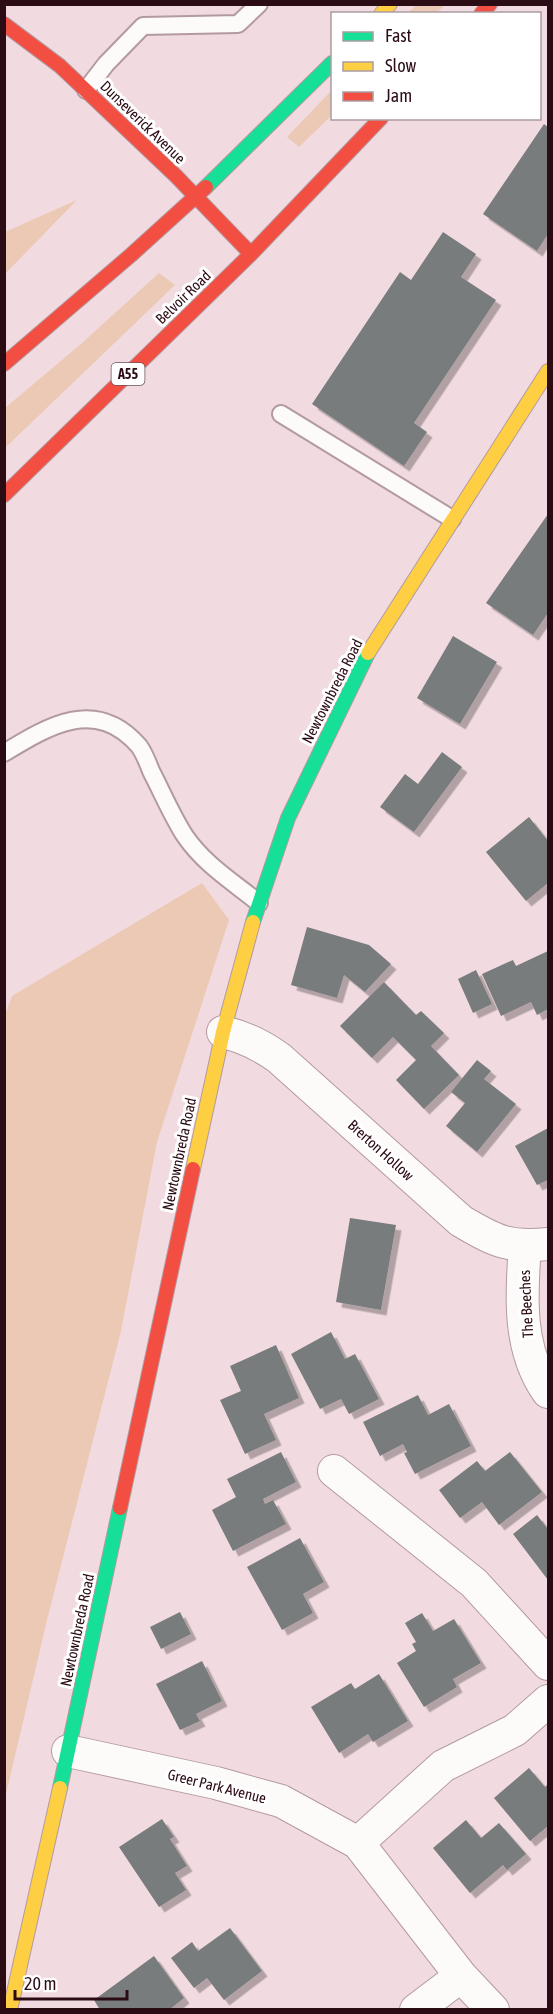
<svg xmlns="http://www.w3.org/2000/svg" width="553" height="2014" font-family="'Asap Condensed',sans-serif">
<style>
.green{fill:#ebc9b5}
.building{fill:#797b7c;filter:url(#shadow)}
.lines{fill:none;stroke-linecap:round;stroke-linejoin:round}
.lane-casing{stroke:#b39aa0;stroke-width:20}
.street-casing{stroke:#b39aa0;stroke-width:34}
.fast-casing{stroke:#b39aa0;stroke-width:16}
.slow-casing{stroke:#b39aa0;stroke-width:16}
.jam-casing{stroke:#b39aa0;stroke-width:16}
.lane{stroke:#fdfafa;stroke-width:16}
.street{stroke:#fdfafa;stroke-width:32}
.fast{stroke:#16e098;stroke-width:14}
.slow{stroke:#ffcf43;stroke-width:14}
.jam{stroke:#f24e42;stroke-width:14}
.labels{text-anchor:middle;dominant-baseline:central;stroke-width:6;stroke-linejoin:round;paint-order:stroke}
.shield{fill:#fff;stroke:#6b545a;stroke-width:1.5}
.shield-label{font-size:14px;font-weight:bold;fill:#2b0b14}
.street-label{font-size:15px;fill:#2b0b14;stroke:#fff}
</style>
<defs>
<filter id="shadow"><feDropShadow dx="5.5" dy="5.5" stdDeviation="0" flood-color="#0004"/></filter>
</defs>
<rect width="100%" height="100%" fill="#f1dbe0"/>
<path class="green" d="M416,5V4L445,5L436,13H408Z
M332,90V115L299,147L287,137Z
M77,200L5,274V232Z
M159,273L175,285L5,448V408L81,344Z
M202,883L229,920L157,1142L121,1331L48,1616L5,1798V1015L12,996Z"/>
<path class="building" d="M544,124L548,127V234L537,251L483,214Z
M443,232L476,254L461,277L496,300L414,423L427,432L404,466L312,404L400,272L411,280Z
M548,514V613L533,635L486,603Z
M453,636L497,662L460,724L417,698Z
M442,752L462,767L414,832L380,807L405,774L418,784Z
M529,817L548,841V883L526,901L486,852Z
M307,927L369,945L391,964L365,992L344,975L337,998L291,985Z
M548,951V1009L537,1015L531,1002L501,1016L482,974L513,960L516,966Z
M476,970L492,1004L473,1013L458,979Z
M384,982L416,1015L421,1011L444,1033L431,1046L459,1075L424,1109L396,1080L416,1060L393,1037L372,1058L340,1026Z
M477,1060L491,1071L484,1079L516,1104L477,1152L446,1126L465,1103L451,1092Z
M548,1128V1180L537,1185L515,1146Z
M350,1218L396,1225L381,1310L336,1302Z
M331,1332L345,1359L355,1354L379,1399L349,1414L341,1399L320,1409L291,1354Z
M276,1345L299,1398L264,1414L276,1440L245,1454L220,1400L241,1391L230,1366Z
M418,1395L428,1415L449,1404L471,1446L415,1474L404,1453L407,1452L403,1444L380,1456L363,1422Z
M281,1452L296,1482L263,1499L265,1504L273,1500L286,1524L233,1551L212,1510L236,1497L227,1479Z
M510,1452L542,1492L499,1525L482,1502L460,1518L439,1490L477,1461L485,1471Z
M537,1515L547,1528L548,1527V1580L513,1534Z
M300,1538L324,1582L303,1594L313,1613L282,1630L247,1567Z
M180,1612L191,1634L161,1649L150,1627Z
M422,1613L433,1631L454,1619L481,1663L453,1679L457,1687L424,1707L397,1663L416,1651L412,1644L416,1642L405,1623Z
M202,1661L222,1701L196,1714L200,1721L180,1730L156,1684Z
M379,1674L408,1721L373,1742L368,1734L339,1753L311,1707L351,1683L355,1689Z
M529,1768L545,1787L548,1784V1826L530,1841L494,1798Z
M162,1819L174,1837L170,1839L187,1866L175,1873L186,1890L159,1907L119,1847Z
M466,1820L481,1838L499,1823L526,1854L507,1870L503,1865L470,1893L433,1848Z
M230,1928L262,1971L224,2000L207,1978L194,1988L171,1958L192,1942L198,1951Z
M154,1956L184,1998L169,2010H100L94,2000Z"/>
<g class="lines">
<g class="lane-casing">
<path id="lane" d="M86,90L106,64L143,26L238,24L259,4
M281,414L452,519
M4,753C50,725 96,697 139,746C144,753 148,763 151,771C162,792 172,816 185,836C204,864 233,882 259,903"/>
</g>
<g class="street-casing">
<path id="street" d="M223,1032C245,1037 261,1045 279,1058L461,1221C495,1241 508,1248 548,1244
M525,1246C521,1296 518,1350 548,1392
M334,1471L474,1583L548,1664
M68,1751L216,1783L281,1801L358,1843L461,1976L493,2010
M358,1843L443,1766L515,1730L548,1701
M416,2010L461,1976"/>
</g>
<g class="fast-casing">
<path id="fast" d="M206,187L332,63
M253,922L288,818L368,653
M60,1788L120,1508"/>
</g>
<g class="slow-casing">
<path id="slow" d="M381,14L390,4
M368,653L548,371
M193,1169L223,1032L253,922
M10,2010L60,1788"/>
</g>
<g class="jam-casing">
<path id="jam" d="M481,14L490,4
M4,24L60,66L176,176L251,254
M4,364L131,255L206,187
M4,495L251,254L381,118
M120,1508L193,1169"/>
</g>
<use href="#lane" class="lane"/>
<use href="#street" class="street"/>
<use href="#fast" class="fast"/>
<use href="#slow" class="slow"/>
<use href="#jam" class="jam"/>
</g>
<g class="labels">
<rect class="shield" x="111.5" y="363" width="33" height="22" rx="4.5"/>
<g class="shield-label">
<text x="128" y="374">A55</text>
</g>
<g class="street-label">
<text transform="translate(143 122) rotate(44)">Dunseverick Avenue</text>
<text transform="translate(183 297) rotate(-44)">Belvoir Road</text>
<text transform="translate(332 691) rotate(-63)">Newtownbreda Road</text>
<text transform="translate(381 1150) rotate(42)">Brerton Hollow</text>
<text transform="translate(179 1154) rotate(-78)">Newtownbreda Road</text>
<text transform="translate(526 1304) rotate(-93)">The Beeches</text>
<text transform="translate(77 1630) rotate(-78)">Newtownbreda Road</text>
<text transform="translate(217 1786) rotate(14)">Greer Park Avenue</text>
</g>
</g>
<rect width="553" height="2014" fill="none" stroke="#2b0b14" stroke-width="12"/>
<rect x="331" y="12" width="210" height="108" fill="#ffffff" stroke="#aa9da1" stroke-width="1.5"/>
<rect x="343" y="32" width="30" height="9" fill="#16e098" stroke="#aa9da1" stroke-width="1.5"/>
<text x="385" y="42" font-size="18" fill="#2b0b14">Fast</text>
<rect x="343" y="62" width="30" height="9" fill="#ffcf43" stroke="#aa9da1" stroke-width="1.5"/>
<text x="385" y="72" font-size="18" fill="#2b0b14">Slow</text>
<rect x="343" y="92" width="30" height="9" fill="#f24e42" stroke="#aa9da1" stroke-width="1.5"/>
<text x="385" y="102" font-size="18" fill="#2b0b14">Jam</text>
<path d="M15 1990v9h112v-9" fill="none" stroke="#2b0b14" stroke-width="3"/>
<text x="24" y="1990" font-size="18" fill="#2b0b14" stroke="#ffffff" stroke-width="4.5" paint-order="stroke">20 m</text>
</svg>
